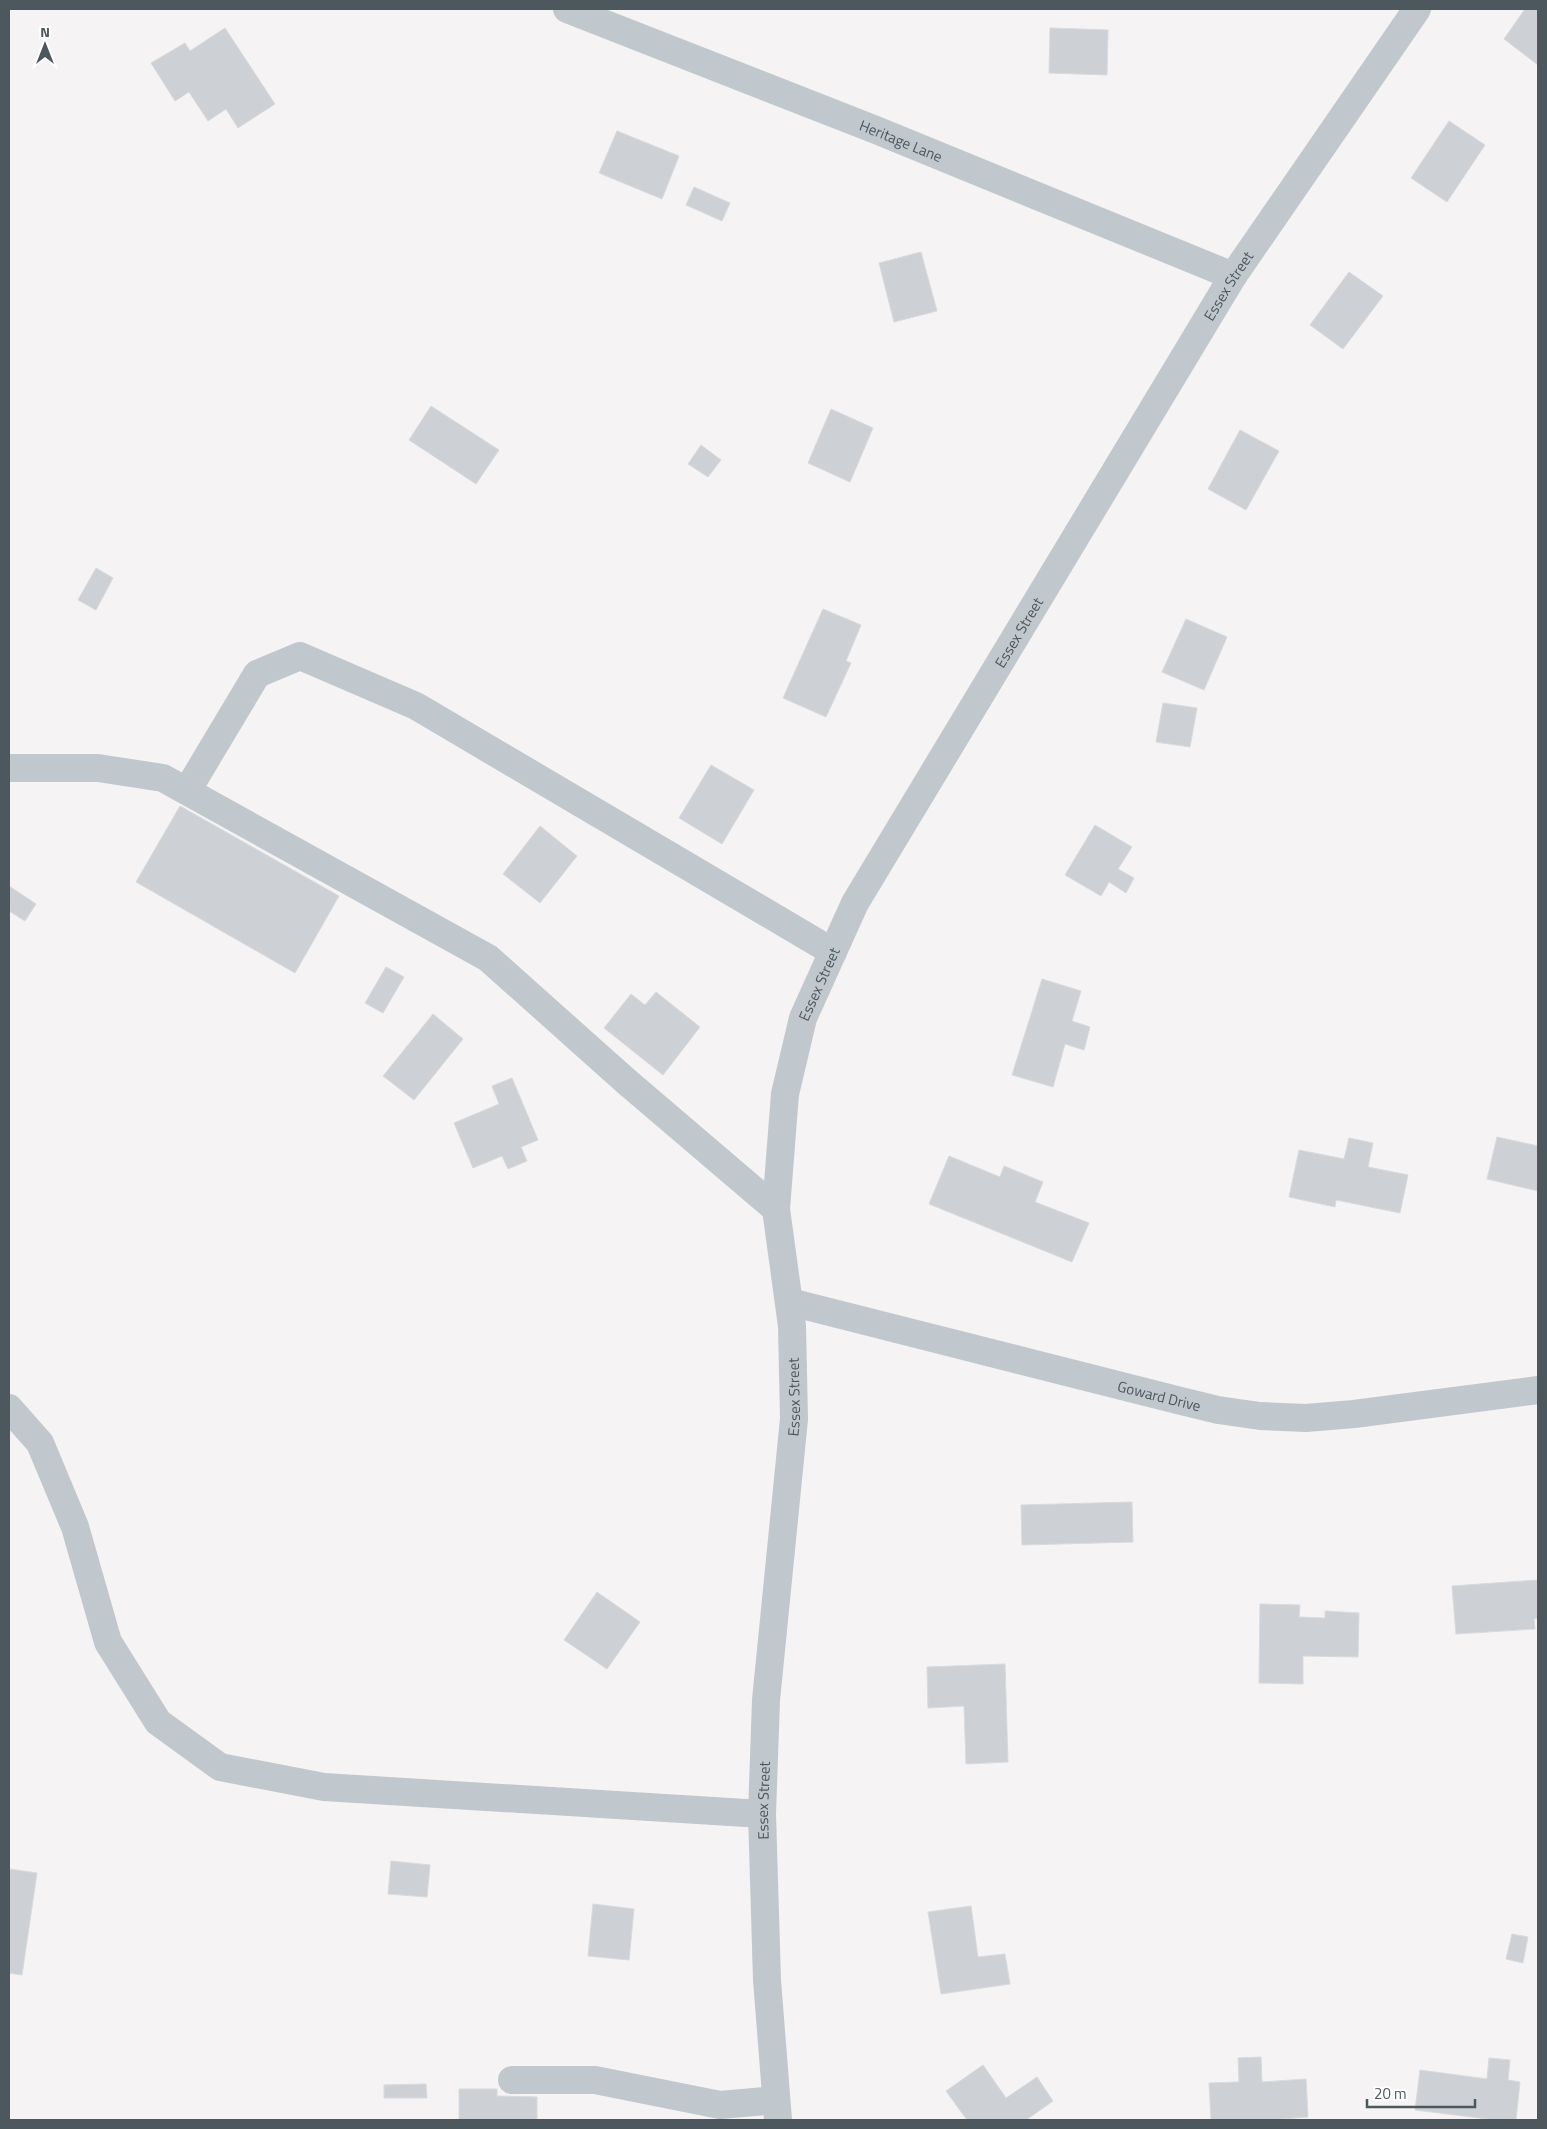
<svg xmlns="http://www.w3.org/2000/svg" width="1547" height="2129" font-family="'Titillium Web',sans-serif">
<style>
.building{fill:#cdd0d4;stroke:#d8dadd}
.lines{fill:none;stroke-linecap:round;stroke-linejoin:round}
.minor{stroke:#c0c8cd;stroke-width:28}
.labels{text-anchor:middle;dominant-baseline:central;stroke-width:4.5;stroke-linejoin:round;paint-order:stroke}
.street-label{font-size:15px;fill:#4c575e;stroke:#fff}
</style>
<rect width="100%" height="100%" fill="#f5f3f3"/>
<path class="building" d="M1525,9H1538V65L1504,39Z
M225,28L275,104L238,128L226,109L208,121L189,92L175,101L151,63L185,43L190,51Z
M1050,28L1108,30L1107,75L1049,73Z
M1449,121L1485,145L1447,202L1411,178Z
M617,131L679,156L662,199L599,173Z
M694,187L730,203L722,221L686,205Z
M921,252L937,311L894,322L879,263Z
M1349,272L1383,296L1343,349L1310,325Z
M431,406L499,450L476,484L409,440Z
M831,409L873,428L850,482L808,463Z
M1240,430L1279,451L1246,510L1208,489Z
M701,445L721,460L708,477L688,464Z
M96,568L113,578L96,610L78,600Z
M823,609L861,625L846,661L851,663L826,717L783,698Z
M1186,619L1227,637L1204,690L1162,672Z
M1163,703L1197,708L1190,747L1156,742Z
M711,765L754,790L722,844L679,818Z
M180,806L339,896L295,973L136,882Z
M1095,825L1132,847L1118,869L1134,878L1126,893L1109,882L1101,896L1065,875Z
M540,826L577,856L540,903L503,874Z
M9,886L36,904L25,921L9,911Z
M386,967L404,977L383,1013L365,1003Z
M1042,979L1081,991L1072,1021L1090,1027L1084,1050L1065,1044L1053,1087L1012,1075Z
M656,992L700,1027L663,1075L604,1028L631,994L645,1005Z
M433,1014L463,1039L414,1100L383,1076Z
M512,1078L538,1140L521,1147L527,1161L508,1169L502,1156L473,1168L454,1123L499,1104L492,1086Z
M1497,1137L1538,1146V1191L1487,1179Z
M1349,1138L1373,1143L1368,1167L1408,1175L1400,1213L1336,1200L1335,1207L1289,1197L1299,1150L1344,1159Z
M949,1156L1000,1177L1004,1166L1043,1182L1035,1202L1089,1223L1072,1262L929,1204Z
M1132,1502L1133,1542L1022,1545L1021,1505Z
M1538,1580V1618L1534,1619L1535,1629L1456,1634L1452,1586Z
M597,1592L640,1622L607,1669L564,1640Z
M1260,1604L1300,1605L1299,1617L1325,1618V1611L1359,1613L1358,1657L1303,1656V1684L1259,1683Z
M1005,1664L1008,1762L966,1764L964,1706L928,1708L927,1667Z
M391,1861L430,1865L427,1897L388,1894Z
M9,1869L37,1873L22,1975L9,1973Z
M593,1904L634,1909L629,1960L588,1956Z
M971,1906L978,1957L1005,1954L1010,1984L941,1994L928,1912Z
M1512,1934L1528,1937L1523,1963L1506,1959Z
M1261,2057L1262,2082L1306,2079L1308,2117L1269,2120H1211L1209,2083L1239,2082L1238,2058Z
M1489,2058L1510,2060L1508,2080L1520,2082L1516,2120H1496L1415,2110L1420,2070L1487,2079Z
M983,2065L1006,2098L1037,2077L1053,2101L1026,2120H967L946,2091Z
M426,2084L427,2098H384V2085Z
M459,2089H497V2096L537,2097V2120H459Z"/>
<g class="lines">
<g class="minor">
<path id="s1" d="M567,9L876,130L1233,276"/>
<path d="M9,768H98L163,778L488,958L627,1082L776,1209"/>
<path d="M187,791L257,674L300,656L416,706L833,952"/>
<path id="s2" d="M790,1302L1177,1400L1218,1410L1260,1416L1306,1418L1354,1414L1538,1390"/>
<path d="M9,1408L40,1443L75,1527L108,1642L158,1722L220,1767L324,1787L762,1814"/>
<path d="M512,2080H595L720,2105L776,2100"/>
<path id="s3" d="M778,2120L767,1980L762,1814L766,1700L794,1419L792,1326L776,1209L785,1094L803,1018L855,903L1233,276L1417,9"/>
</g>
</g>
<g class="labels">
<g class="street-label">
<text stroke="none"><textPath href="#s1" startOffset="359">Heritage Lane</textPath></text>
<text stroke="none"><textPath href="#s3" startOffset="1955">Essex Street</textPath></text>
<text stroke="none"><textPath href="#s3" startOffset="1550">Essex Street</textPath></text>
<text stroke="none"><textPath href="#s3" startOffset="1145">Essex Street</textPath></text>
<text stroke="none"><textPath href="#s2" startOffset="381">Goward Drive</textPath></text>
<text stroke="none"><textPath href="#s3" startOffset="725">Essex Street</textPath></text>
<text stroke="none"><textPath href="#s3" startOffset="320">Essex Street</textPath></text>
</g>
</g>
<rect width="1547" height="2129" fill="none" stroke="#4c575e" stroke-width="20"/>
<g transform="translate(45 45)" stroke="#ffffff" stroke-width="4" paint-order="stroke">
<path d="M0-4L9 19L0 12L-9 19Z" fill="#4c575e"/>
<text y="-8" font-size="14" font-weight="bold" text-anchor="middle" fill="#4c575e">N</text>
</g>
<path d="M1367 2099v8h108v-8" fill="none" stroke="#4c575e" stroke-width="2.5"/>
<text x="1374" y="2099" font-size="15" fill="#4c575e" stroke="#ffffff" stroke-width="4" paint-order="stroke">20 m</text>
</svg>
